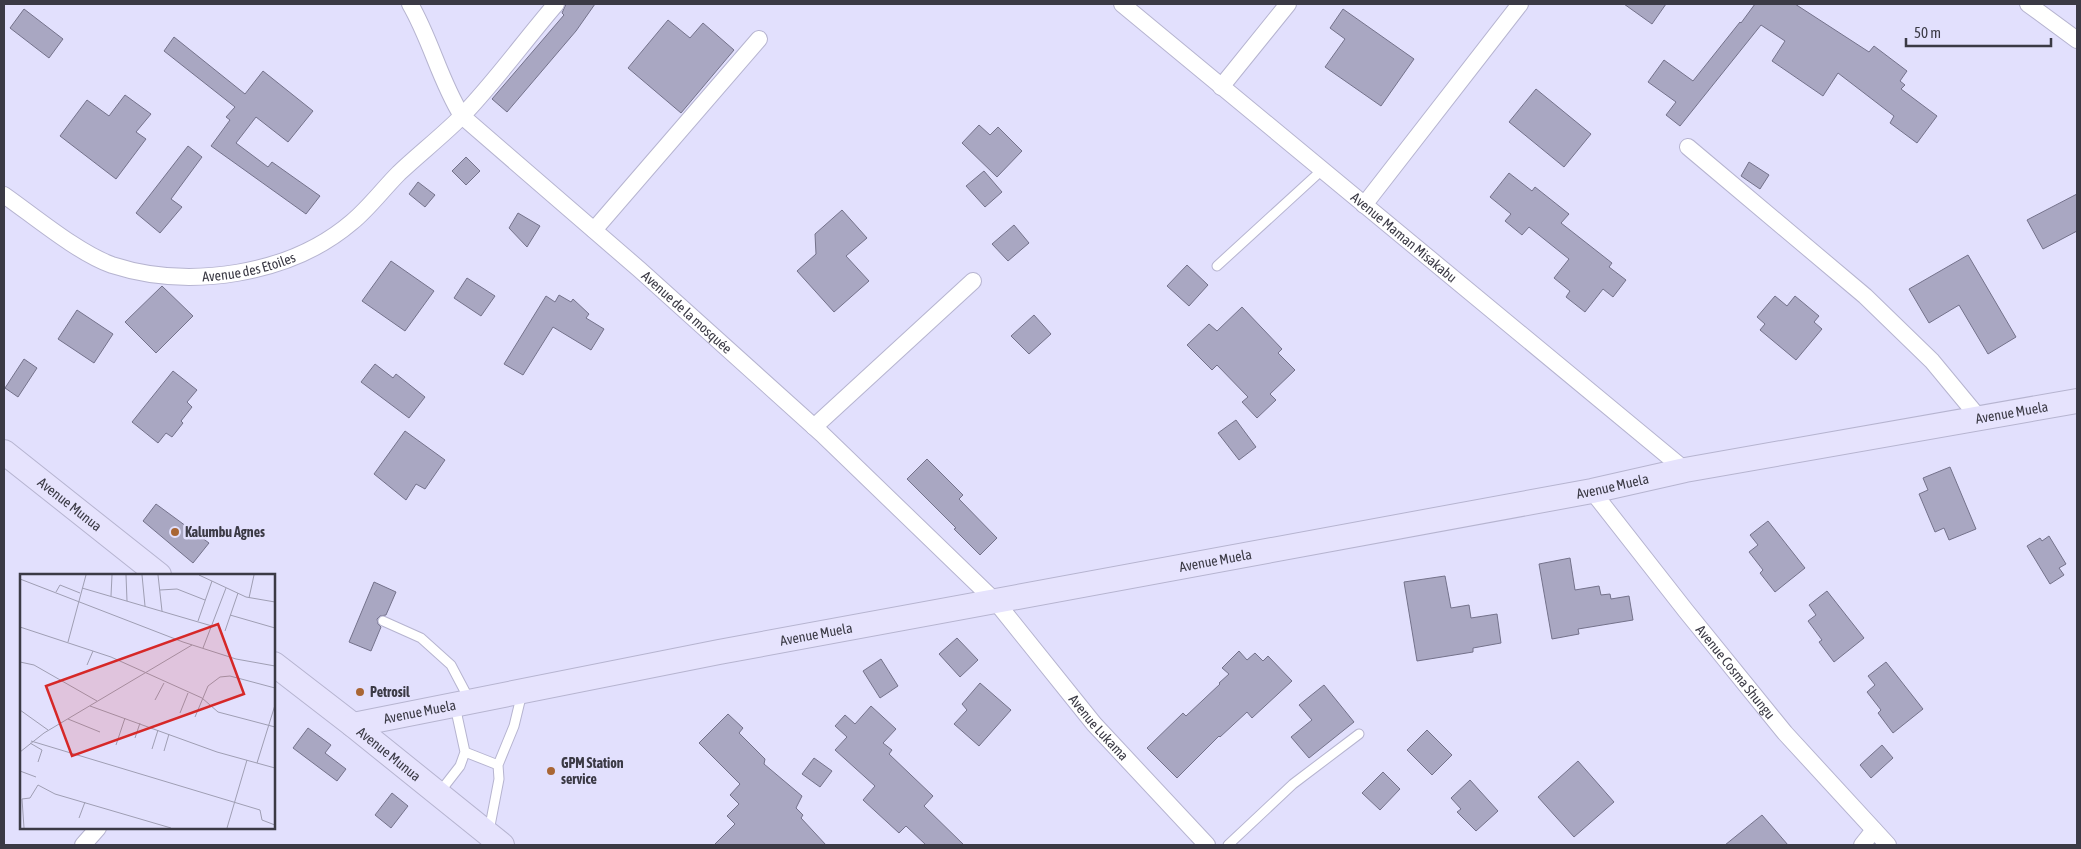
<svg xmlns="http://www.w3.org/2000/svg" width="2081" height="849" font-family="'Asap Condensed',sans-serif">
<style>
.building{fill:#a9a7c2;stroke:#74728b}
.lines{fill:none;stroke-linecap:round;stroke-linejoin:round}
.lane-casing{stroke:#b6b4d0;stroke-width:11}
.street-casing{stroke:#b6b4d0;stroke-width:18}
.secondary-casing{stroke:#b6b4d0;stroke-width:26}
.lane{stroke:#fff;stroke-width:9}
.street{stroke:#fff;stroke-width:16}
.secondary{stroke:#e6e3fd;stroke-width:24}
.poi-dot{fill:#a96634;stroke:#e2e0fd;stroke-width:2}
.labels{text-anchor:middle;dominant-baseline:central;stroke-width:5;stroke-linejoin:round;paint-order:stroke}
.street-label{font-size:14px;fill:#3b3a45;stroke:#e2e0fd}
.poi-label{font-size:14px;font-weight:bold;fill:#3b3a45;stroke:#e2e0fd;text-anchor:start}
.inset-road{fill:none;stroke:#9f9eb3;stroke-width:1}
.view{fill:#d62828;fill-opacity:0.15;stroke:#d62828;stroke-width:2.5}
.inset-edge{fill:none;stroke:#3b3a45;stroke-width:2.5}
</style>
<rect width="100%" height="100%" fill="#e2e0fd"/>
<path class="building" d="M566,4H595L576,31L507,112L492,99L564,15L562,13Z
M1624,4H1666L1652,24Z
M1755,4H1795L1869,52L1874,46L1907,71L1900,81L1905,85L1901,89L1937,116L1917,143L1890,123L1894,116L1838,73L1823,96L1772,61L1785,41L1761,25L1680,126L1666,115L1676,102L1648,82L1664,60L1693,81L1740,22L1741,23Z
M24,9L63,39L49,58L10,28Z
M1343,9L1414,59L1381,106L1325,67L1345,39L1330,28Z
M668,20L690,38L703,23L734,50L681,113L628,68Z
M174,37L245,94L263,71L313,111L288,142L256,117L236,143L268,167L272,162L320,196L306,214L211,146L230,120L226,117L235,107L164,51Z
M1536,89L1591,134L1564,167L1509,122Z
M125,95L151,114L136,132L146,139L116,179L60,136L87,100L109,116Z
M979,125L990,135L998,127L1022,151L997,177L962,143Z
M188,146L202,157L171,199L182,207L160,233L136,213Z
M466,157L480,171L466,185L452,171Z
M1749,162L1769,175L1760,189L1741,176Z
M984,171L1002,192L985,207L966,186Z
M1509,173L1532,191L1535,187L1569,214L1561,223L1612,263L1609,267L1626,280L1613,297L1603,289L1585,312L1566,297L1570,291L1554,278L1569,259L1529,227L1522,235L1505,221L1511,214L1490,197Z
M418,182L435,195L425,207L409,194Z
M2077,194V231L2043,249L2027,220Z
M842,210L867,238L846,256L869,281L834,312L797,271L816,254L815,234Z
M518,213L540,226L527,247L509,228Z
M1014,225L1029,243L1008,261L992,244Z
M1968,255L2016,337L1988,354L1959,305L1929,323L1909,289Z
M391,261L434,291L405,331L362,301Z
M1187,265L1208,285L1189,306L1167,286Z
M467,278L495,296L481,316L454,298Z
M162,286L193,316L156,353L125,322Z
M559,295L571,302L573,299L589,314L586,318L604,329L591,350L553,327L523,375L504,364L546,296L555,302Z
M1775,296L1787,306L1795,296L1819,316L1814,322L1822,329L1796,360L1760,330L1765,324L1757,317Z
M1242,307L1282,349L1278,353L1295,370L1270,394L1276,400L1257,418L1242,402L1248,397L1217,365L1212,370L1187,345L1209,324L1217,331Z
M77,310L113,334L94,363L58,339Z
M1034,315L1051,334L1029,354L1011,336Z
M24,359L37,368L18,397L5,388Z
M375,364L393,378L396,374L425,397L409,418L361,382Z
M173,371L197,390L187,402L192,407L181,421L183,423L172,437L166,433L158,443L132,422Z
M1236,420L1256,447L1239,460L1218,433Z
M405,431L445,460L425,489L416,484L406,500L374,474Z
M927,459L963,495L959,499L997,538L980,555L954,529L956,528L907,479Z
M1950,467L1976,529L1949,540L1944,528L1935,532L1919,494L1928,490L1923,478Z
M156,504L209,543L193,563L143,521Z
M1768,521L1805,568L1775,592L1760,573L1763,570L1749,552L1758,545L1750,535Z
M2049,536L2066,564L2059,568L2064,575L2050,584L2027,546L2040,538L2042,541Z
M1570,558L1575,590L1599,586L1601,595L1610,594L1611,599L1629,596L1633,620L1578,629L1579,634L1552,639L1539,564Z
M1445,576L1451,608L1469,605L1471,618L1497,614L1501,643L1473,648V652L1417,661L1404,582Z
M374,582L396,592L386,615L380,616L377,619L378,624L381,627L371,651L349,642Z
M1827,591L1864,638L1834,662L1819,642L1822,640L1808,621L1816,615L1809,605Z
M957,638L978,660L960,677L939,654Z
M1239,651L1247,660L1255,653L1263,661L1268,656L1292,681L1252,718L1247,712L1220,737L1219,736L1177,778L1147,748L1183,713L1186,716L1220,684L1219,683L1229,674L1222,668Z
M881,659L898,686L880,698L863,671Z
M1886,662L1923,709L1893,733L1878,713L1881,710L1867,692L1875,685L1868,676Z
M980,683L1011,710L979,746L954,724L967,710L962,704Z
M1324,685L1354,722L1309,758L1291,737L1312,720L1299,705Z
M871,706L896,729L883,743L892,750L889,754L933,796L924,806L964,845H926L906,826L899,833L863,800L875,786L835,750L847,737L835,726L845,715L855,724Z
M728,714L743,728L739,733L765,759L764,764L802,796L796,808L803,815L801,818L826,845H714L735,824L727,816L739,804L730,795L740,784L699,743Z
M308,728L331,745L325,753L346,769L337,781L293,748Z
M1427,730L1452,755L1432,775L1407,750Z
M1882,745L1893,758L1871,778L1860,765Z
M814,758L832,771L820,787L802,774Z
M1578,761L1614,802L1574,837L1538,797Z
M1383,772L1400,789L1380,810L1362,793Z
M1470,780L1498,811L1476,831L1457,812L1461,809L1451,798Z
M392,793L408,806L391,828L375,815Z
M1762,815L1788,845H1725Z"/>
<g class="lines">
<g class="lane-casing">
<path id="lane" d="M1217,266L1322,170
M383,621L421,638L451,665L470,701
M455,706L465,752
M498,765L514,726L522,693
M439,793L460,766L465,752L498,765L499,779L489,831
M1228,845L1293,784L1359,734"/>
</g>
<g class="street-casing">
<g id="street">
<path id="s1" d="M410,4C431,40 440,81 462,116L640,270L822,434L996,602L1094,724L1207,845"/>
<path id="s2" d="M1122,4L1685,470"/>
<path d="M2028,4L2077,40"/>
<path d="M1221,87L1288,4"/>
<path d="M1688,147L1865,296L1932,361L1980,419"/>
<path id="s3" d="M4,195C34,216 78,253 112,265C189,290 290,275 352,222C369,208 383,189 399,173C419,154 441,137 461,117C495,82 524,41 556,4"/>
<path d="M1364,205L1520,4"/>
<path d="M594,230L759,39"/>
<path d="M814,427L973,281"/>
<path id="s4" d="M1592,491L1686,611L1785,733L1888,845"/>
<path d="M83,845L98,828"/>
<path d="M1862,845L1874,830"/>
</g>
</g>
<g class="secondary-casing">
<g id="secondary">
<path id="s5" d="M4,452L159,575"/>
<path id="s6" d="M274,664L353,725L502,845"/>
<path id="s7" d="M353,725L719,652L1592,491L1685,470L2077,401"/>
</g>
</g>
<use href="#lane" class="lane"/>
<use href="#street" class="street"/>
<use href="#secondary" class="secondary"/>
</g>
<g class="poi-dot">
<circle cx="175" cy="532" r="5"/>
<circle cx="360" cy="692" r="5"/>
<circle cx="551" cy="771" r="5"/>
</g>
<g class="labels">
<g class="street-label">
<text stroke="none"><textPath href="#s2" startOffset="366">Avenue Maman Misakabu</textPath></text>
<text stroke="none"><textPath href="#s3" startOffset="268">Avenue des Etoiles</textPath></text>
<text stroke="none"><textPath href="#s1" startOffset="422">Avenue de la mosquée</textPath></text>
<text stroke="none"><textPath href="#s7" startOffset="1688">Avenue Muela</textPath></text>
<text stroke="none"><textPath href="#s7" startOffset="1282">Avenue Muela</textPath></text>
<text stroke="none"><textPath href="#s5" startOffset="84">Avenue Munua</textPath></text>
<text stroke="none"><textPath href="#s7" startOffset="878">Avenue Muela</textPath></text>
<text stroke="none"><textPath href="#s7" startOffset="472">Avenue Muela</textPath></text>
<text stroke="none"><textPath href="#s4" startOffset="231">Avenue Cosma Shungu</textPath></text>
<text stroke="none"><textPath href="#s7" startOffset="68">Avenue Muela</textPath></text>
<text stroke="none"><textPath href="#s1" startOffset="1008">Avenue Lukama</textPath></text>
<text stroke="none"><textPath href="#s6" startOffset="146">Avenue Munua</textPath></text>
</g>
<g class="poi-label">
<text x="185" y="532">Kalumbu Agnes</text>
<text x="370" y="692">Petrosil</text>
<text x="561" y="763">GPM Station<tspan x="561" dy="16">service</tspan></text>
</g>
</g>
<g transform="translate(20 574)">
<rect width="255" height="255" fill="#e2e0fd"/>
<path class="inset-road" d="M106,1L107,27M122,1L125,32M138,1L142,37M179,1L226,23L255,28M0,5L163,68L216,85L255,92M62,14L192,52M140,16L157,15L185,26M36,18L40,11L60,19M91,22L92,1M229,24L234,1M210,41L255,54M178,47L192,7M0,53L91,83L182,124L198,138L255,153M205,57L218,19M48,68L66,1M183,74L206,14M0,88L14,91L77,127M67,91L73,77M135,126L144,109M70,132L197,178L255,194M0,136L28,156M160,139L168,119M175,143L188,112L200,103L210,102L255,114M48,145L80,158M115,164L120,149M11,167L240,236L242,246L255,251M10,169L22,176L18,188M96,171L105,144M132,175L138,156M144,177L149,160M0,178L24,159L172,71M237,189L255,131M0,197L16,203M2,225L10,224L18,211L35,220L151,254M2,225L4,254M59,244L65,228M207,254L227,186"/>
<path class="view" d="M198,50L224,120L52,182L26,112Z"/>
<rect width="255" height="255" class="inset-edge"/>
</g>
<rect width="2081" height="849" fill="none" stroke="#3b3a45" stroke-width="10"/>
<path d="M1906 38v8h145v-8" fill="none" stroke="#3b3a45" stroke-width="2.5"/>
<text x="1914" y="38" font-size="15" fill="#3b3a45" stroke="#e2e0fd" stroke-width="4" paint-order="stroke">50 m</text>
</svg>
